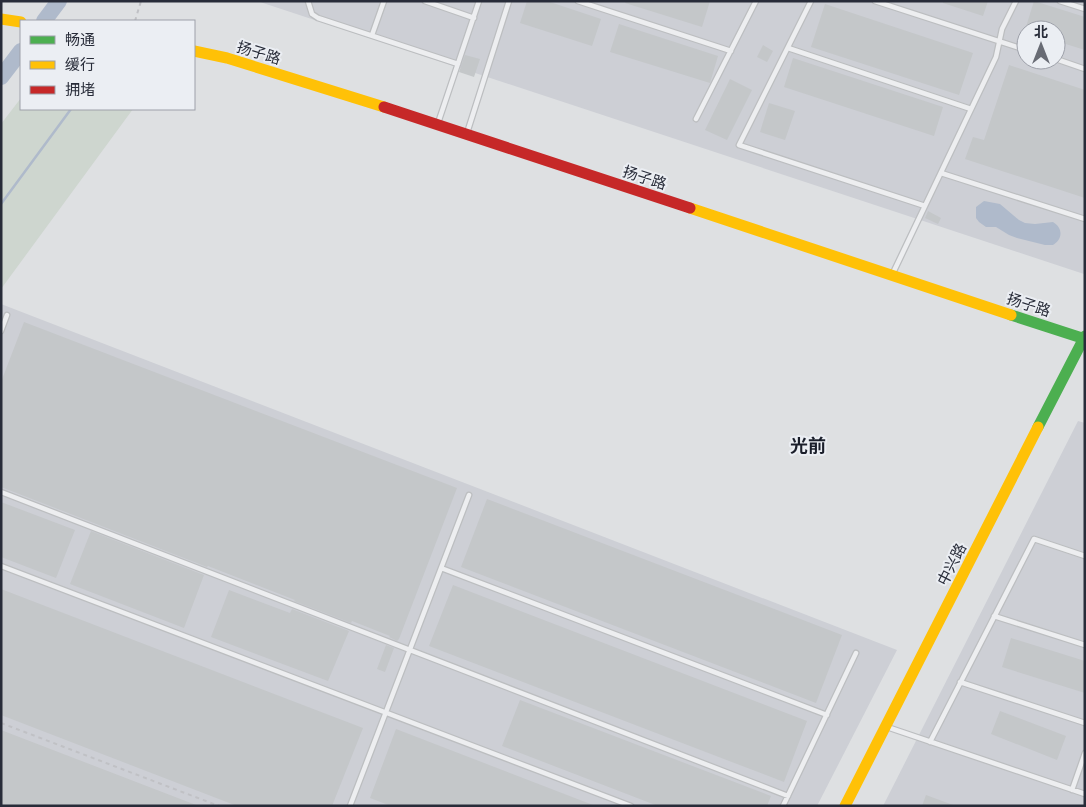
<svg xmlns="http://www.w3.org/2000/svg" width="1086" height="807" font-family="Lato,'Noto Sans SC',sans-serif">
<style>
.built{fill:#cdcfd5;fill-rule:evenodd}
.green{fill:#ced6cf}
.water{fill:#afbacb}
.lines{fill:none;stroke-linecap:round;stroke-linejoin:round}
.stream{stroke:#afbacb;stroke-width:2.5}
.river{stroke:#afbacb;stroke-width:16}
.building{fill:#c4c7c9}
.lane-casing{stroke:#bcbec0;stroke-width:7}
.path{stroke:#c0c1c5;stroke-width:2;stroke-dasharray:4 4;stroke-linecap:butt}
.lane{stroke:#edeef0;stroke-width:4.5}
.fast{stroke:#4caf50;stroke-width:11}
.slow{stroke:#ffc107;stroke-width:11}
.jam{stroke:#c62828;stroke-width:11}
.labels{text-anchor:middle;dominant-baseline:central;stroke-width:4;stroke-linejoin:round;paint-order:stroke}
.street-label{font-size:15px;fill:#282c39;stroke:#ebeef3}
.quarter-label{font-size:18px;font-weight:bold;fill:#1a1e2a;stroke:#ebeef3}
</style>
<rect width="100%" height="100%" fill="#dee0e2"/>
<path class="built" d="M257,1H1085V272L1084,274ZM1026,30H1056V60H1026Z
M1,304L897,650L817,806H1Z
M1078,421L1085,423V806H883Z"/>
<path class="green" d="M21,98V109H133L1,289V124Z"/>
<path class="water" d="M984,201L1000,204L1019,220L1025,223L1035,224L1053,222C1063,228 1063,239 1053,245H1045L1017,238L1009,235L996,227H986L979,222L976,218V207Z"/>
<g class="lines">
<path class="stream" d="M1,204L71,109"/>
<path class="river" d="M44,21L59,1
M1,77L21,51"/>
</g>
<path class="building" d="M527,1H547L601,19L592,46L520,23Z
M626,1H710L702,27L625,3Z
M943,1H988L983,16L943,3Z
M1034,1L1085,17V50L1056,41V30H1025Z
M825,4L973,53L959,95L811,47Z
M619,24L718,56L710,83L610,52Z
M763,45L773,51L767,62L757,57Z
M465,55L480,59L474,77L459,72Z
M793,58L943,107L934,136L784,87Z
M1009,65L1085,90V198L965,159L973,137L984,140Z
M730,79L752,90L727,140L705,130Z
M769,103L795,111L785,140L760,132Z
M928,211L941,218L938,224L925,218Z
M24,322L457,488L399,639L397,641L389,637L390,636L352,621L351,623L294,601L295,600L208,566L207,567L1,487V382Z
M487,499L842,635L816,703L461,567Z
M1,502L75,530L56,578L1,557Z
M91,531L204,575L184,628L70,584Z
M453,585L807,721L784,782L429,646Z
M1,589L363,728L332,806H237L1,715Z
M229,590L290,613L292,609L349,631L328,681L211,637Z
M1011,638L1085,661V693L1002,667Z
M386,645L394,648L385,672L377,669Z
M520,700L771,796L767,806H658L502,746Z
M1000,711L1066,736L1057,760L991,734Z
M396,729L593,805V806H391L370,798Z
M1,730L196,805V806H1Z
M926,795L953,805L952,806H922Z"/>
<g class="lines">
<g class="lane-casing">
<path id="lane" d="M308,1L312,14L318,18L458,64
M425,1L474,18
M578,1L731,51
M811,1L739,145L925,206
M875,1L1026,50
M1060,1L1085,9
M372,35L384,1
M788,48L971,109
M1056,59L1085,69
M696,119L756,1
M438,123L479,1
M467,133L509,1
M941,173L1085,219
M893,273L996,57L1002,29L1016,1
M1,331L7,315
M1,492L788,796
M1,566L631,806
M441,568L827,715
M994,616L1085,645
M960,682L1085,723
M887,727L1085,794
M930,742L1034,539L1085,556
M1072,790L1085,753
M350,806L469,495
M783,806L856,653"/>
</g>
<path class="path" d="M135,21L141,1
M1,723L219,806"/>
<use href="#lane" class="lane"/>
<path class="fast" d="M1011,315L1085,339
M1038,427L1085,336"/>
<path class="slow" d="M1,19L21,22
M194,51L227,58L384,107
M690,208L1011,315
M845,806L1038,427"/>
<path class="jam" d="M384,107L690,208"/>
</g>
<g class="labels">
<g class="street-label">
<text transform="translate(259 52) rotate(17)">扬子路</text>
<text transform="translate(645 177) rotate(18)">扬子路</text>
<text transform="translate(1029 304) rotate(18)">扬子路</text>
<text transform="translate(951 564) rotate(-63)">中兴路</text>
</g>
<g class="quarter-label">
<text x="808" y="445">光前</text>
</g>
</g>
<rect width="1086" height="807" fill="none" stroke="#282c39" stroke-width="5"/>
<rect x="20" y="20" width="175" height="90" fill="#ebeef3" stroke="#9da0a9"/>
<rect x="30" y="36" width="25" height="8" fill="#4caf50" stroke="#9da0a9"/>
<text x="65" y="45" font-size="15" fill="#282c39">畅通</text>
<rect x="30" y="61" width="25" height="8" fill="#ffc107" stroke="#9da0a9"/>
<text x="65" y="70" font-size="15" fill="#282c39">缓行</text>
<rect x="30" y="86" width="25" height="8" fill="#c62828" stroke="#9da0a9"/>
<text x="65" y="95" font-size="15" fill="#282c39">拥堵</text>
<g transform="translate(1041 45)"><circle r="24" fill="#ebeef3" stroke="#9da0a9"/>
<path d="M0-4L9 19L0 12L-9 19Z" fill="#686b74"/>
<text y="-8" font-size="14" font-weight="bold" text-anchor="middle" fill="#282c39">北</text>
</g>
</svg>
